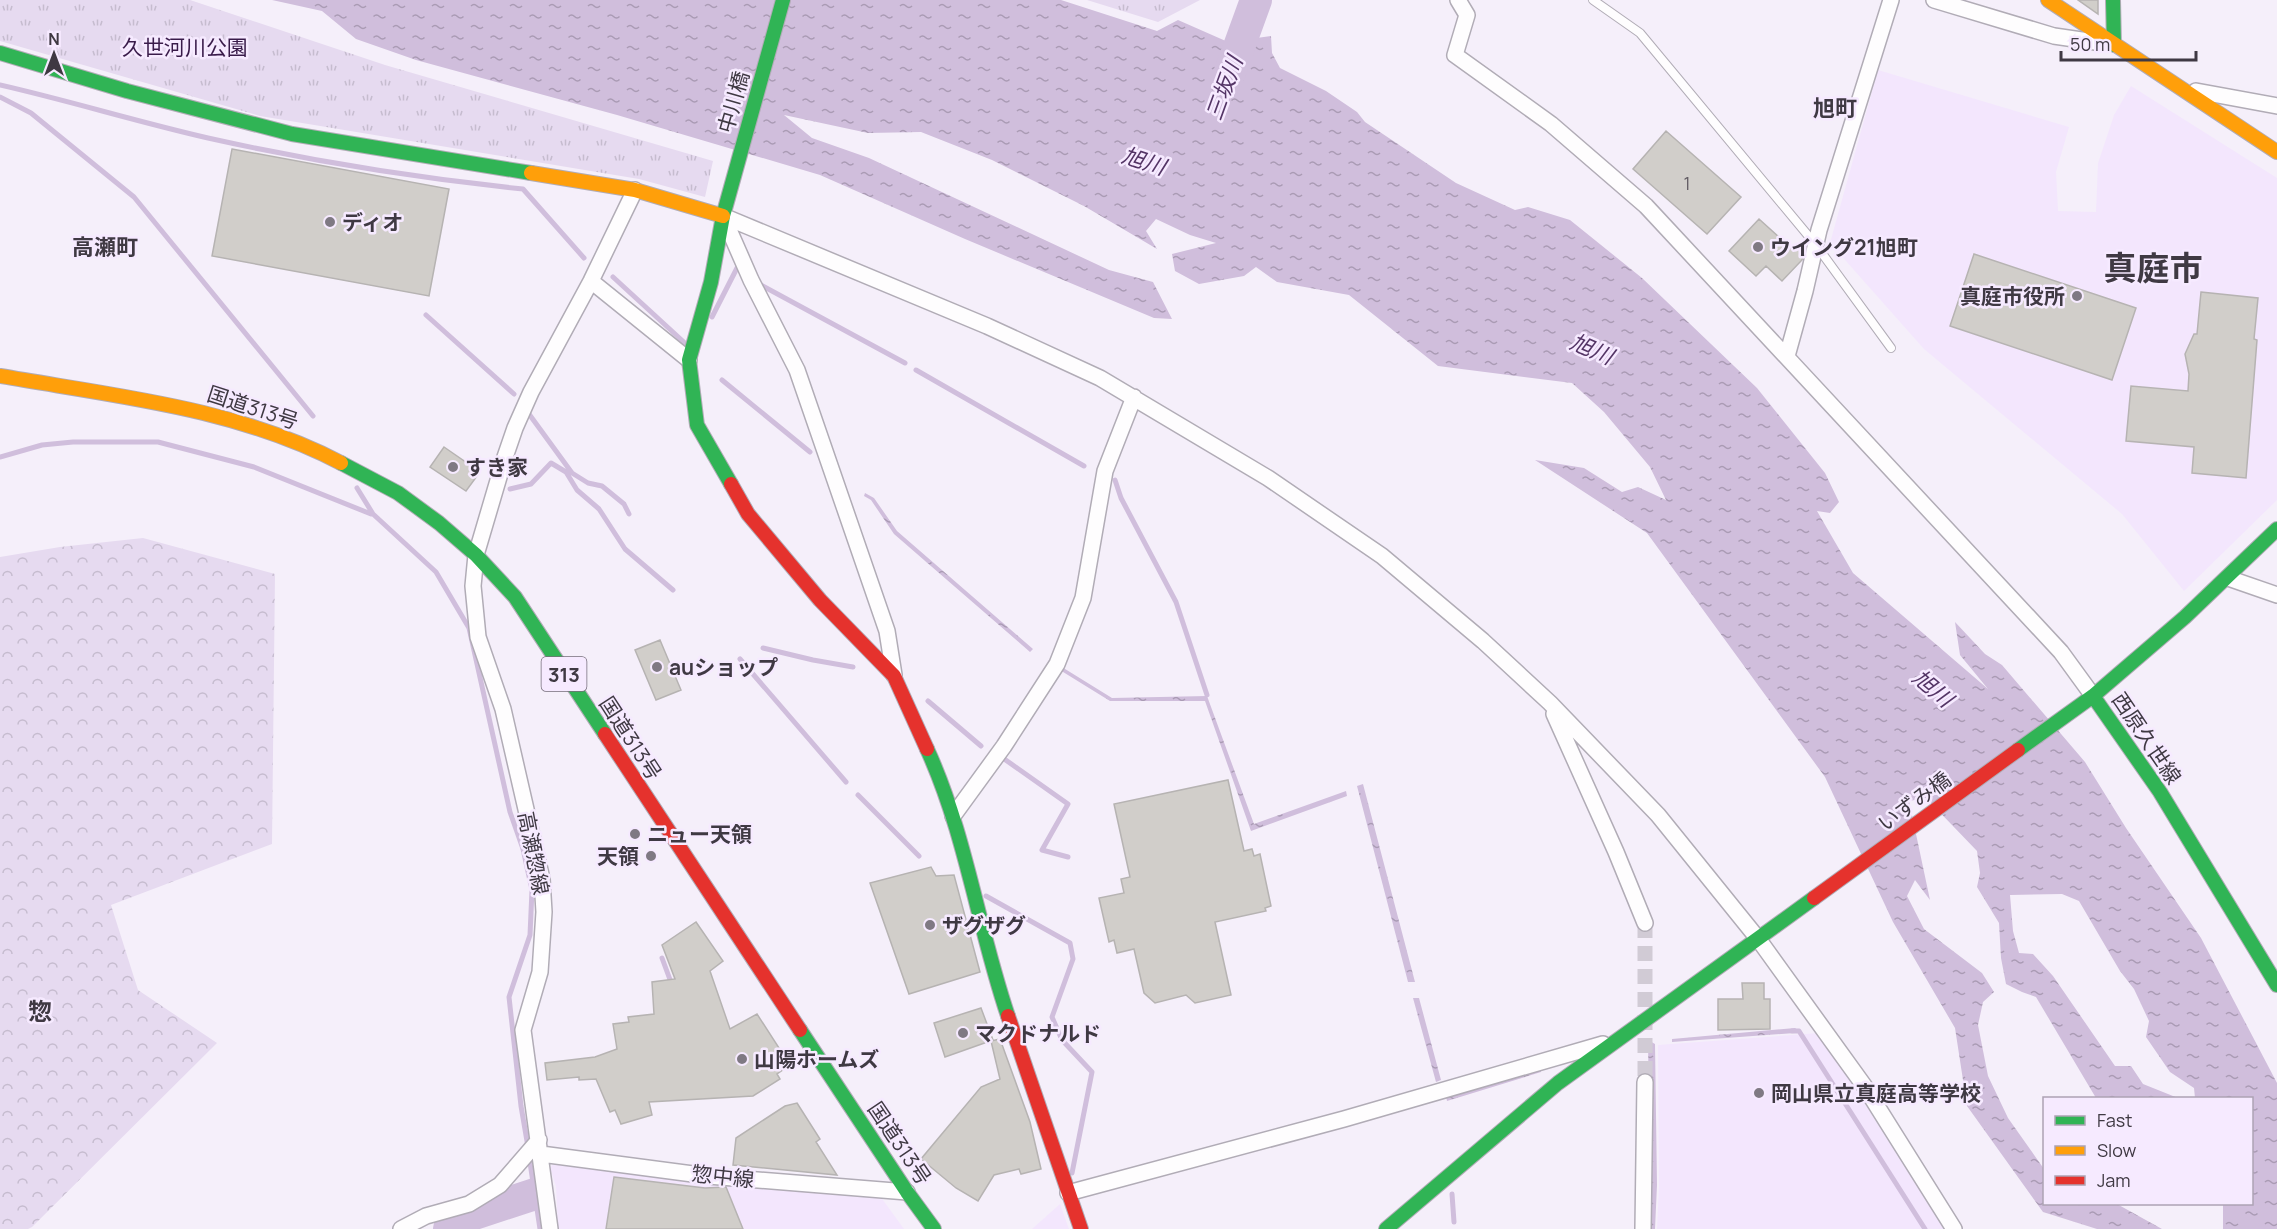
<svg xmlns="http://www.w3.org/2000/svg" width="2277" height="1229" font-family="Manrope,'Noto Sans JP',sans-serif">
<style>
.built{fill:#f3e6fd}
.forest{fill:url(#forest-crowns)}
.park{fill:url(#park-tufts)}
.water{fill:url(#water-ripples)}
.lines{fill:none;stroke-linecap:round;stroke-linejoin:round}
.stream{stroke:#d0bedc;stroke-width:5}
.river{stroke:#d0bedc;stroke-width:32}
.building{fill:#d1ceca;stroke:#b6b3b2;stroke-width:1.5}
.street-tunnel{stroke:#d1cbd5;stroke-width:15;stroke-dasharray:15 8;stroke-linecap:butt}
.lane-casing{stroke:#b1acb6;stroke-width:10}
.street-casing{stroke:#b1acb6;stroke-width:18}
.fast-casing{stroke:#b1acb6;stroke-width:16}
.slow-casing{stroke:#b1acb6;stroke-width:16}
.jam-casing{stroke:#b1acb6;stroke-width:16}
.lane{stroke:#fefdfe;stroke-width:8}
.street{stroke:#fefdfe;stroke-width:15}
.fast{stroke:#30b455;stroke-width:14}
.slow{stroke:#ff9f0a;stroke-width:14}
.jam{stroke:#e5322d;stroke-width:14}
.poi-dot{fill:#7f7983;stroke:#f6eaff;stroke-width:2}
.labels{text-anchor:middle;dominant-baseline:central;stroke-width:5;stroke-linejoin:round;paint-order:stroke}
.number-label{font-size:18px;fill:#645e65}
.shield{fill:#f6eaff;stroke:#766e7b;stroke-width:1.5}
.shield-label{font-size:20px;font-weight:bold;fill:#3f3943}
.park-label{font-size:21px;fill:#391b4a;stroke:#f6eaff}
.street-label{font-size:21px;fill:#3f3943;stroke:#f6eaff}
.poi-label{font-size:21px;font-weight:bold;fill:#3f3943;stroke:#f6eaff;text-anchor:start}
.water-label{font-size:22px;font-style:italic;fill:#543566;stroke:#f6eaff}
.neighbourhood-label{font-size:22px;font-weight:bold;fill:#3f3943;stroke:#f6eaff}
.quarter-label{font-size:24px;font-weight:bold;fill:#3f3943;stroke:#f6eaff}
.town-label{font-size:33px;font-weight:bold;fill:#3f3943;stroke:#f6eaff}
</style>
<defs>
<pattern id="forest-crowns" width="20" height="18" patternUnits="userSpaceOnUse" patternTransform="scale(1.5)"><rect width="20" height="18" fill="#e6daf0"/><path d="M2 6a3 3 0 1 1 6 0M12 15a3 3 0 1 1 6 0" fill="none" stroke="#c6bccf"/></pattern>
<pattern id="park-tufts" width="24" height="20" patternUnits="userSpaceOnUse" patternTransform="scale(1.5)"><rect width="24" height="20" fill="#e6daf0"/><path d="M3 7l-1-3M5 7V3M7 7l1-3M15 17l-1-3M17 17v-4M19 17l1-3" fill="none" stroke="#c6bccf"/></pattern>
<pattern id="water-ripples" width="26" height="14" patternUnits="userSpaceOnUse" patternTransform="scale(1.5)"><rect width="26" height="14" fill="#d0bedc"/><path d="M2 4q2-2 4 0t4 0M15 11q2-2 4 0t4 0" fill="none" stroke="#aa9bb4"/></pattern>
</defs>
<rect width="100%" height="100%" fill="#f5effa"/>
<path class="built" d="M1878,70L2069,127L2056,172L2058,211L2096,212L2098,163L2114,115L2131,86L2277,178V500L2184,591L2122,514L1924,349L1830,243Z
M1820,1033L1944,1229H1657L1659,1186L1658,1045Z
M553,1164L880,1196L904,1229H558L556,1186L550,1168Z
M1060,1204L1069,1229H1032Z"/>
<path class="forest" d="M143,538L275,574L272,844L111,905L138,990L217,1043L32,1227L28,1229H0V557L60,547Z"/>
<path class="park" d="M0,0H190L385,65L713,161L705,197L639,179L260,116L0,41Z
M1087,0H1200L1158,22Z"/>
<path class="water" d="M272,0H1061L1157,31L1178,20L1228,42L1271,36L1272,53L1280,68L1326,91L1357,112L1365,122L1456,183L1515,210L1528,207L1570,220L1642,278L1757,388L1825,473L1839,502L1830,513L1817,511L1853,573L1988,689L1960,655L1955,622L1985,654L2002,665L2085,762L2126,828L2201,938L2277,1083V1229H2223V1204H2252V1098H2195L2194,1088L2170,1072L2146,1037L2149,1021L2134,989L2120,971L2079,901L2062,894L2010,895L2013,931L2019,953L2033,954L2053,976L2115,1066H2131L2143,1084L2178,1098H2096L2036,997L2022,992L2006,984L2001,958L1999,923L1977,887L1980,873L1977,851L1926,798L1909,801L1930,900L1915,880L1907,896L1924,929L1982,973L1994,992L1983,1002L1978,1025L1988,1076L2008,1118L2044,1169V1204H2117L2162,1229H2097L2043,1212L1967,1106L1955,1028L1893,922L1825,777L1647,533L1535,460L1584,468L1622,492L1638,487L1666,500L1650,467L1604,412L1572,383L1438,366L1349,295L1277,282L1256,267L1244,276L1199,284L1175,271L1172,254L1216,243L1190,235L1156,219L1146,231L1157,249L1084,206L992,160L921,132L868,133L784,115L812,138L869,158L1109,270L1153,282L1172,319L1154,318L965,239L820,175L617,115L416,60L356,39L322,11Z
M865,493L874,498L897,531L1033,649L1030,652L894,534L871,500L864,496Z
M1057,664L1112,698L1207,696L1254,824L1346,791L1347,796L1251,831L1205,701H1110L1055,667Z
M1363,784L1415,982H1408L1357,786Z
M1413,998H1419L1441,1080L1436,1082Z
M1795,1028L1798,1030L1795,1033L1672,1042V1039Z
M1648,1040L1655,1044L1657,1185L1655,1229H1648L1650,1186Z
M1541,1068V1072L1447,1101L1446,1096Z"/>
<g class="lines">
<path class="stream" d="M0,85C70,101 138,122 208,138C311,161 417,178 523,189L584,258
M0,97L31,113L134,197L313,416
M613,277L687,345
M759,284L905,363
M426,315L514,394
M712,317L737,268
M916,370L1084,466
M722,380L810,452
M529,414L572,473L588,483L602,486L624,504L629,514
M0,457L42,445L73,442H158L254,467L371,514
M1115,480L1121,498L1176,602L1207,695
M357,488L373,514L436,572L469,628L510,812L523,849L532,890L530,935L509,997L521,1106L528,1147
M510,489L531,484L551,463L566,472L577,490L599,509L625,549L673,590
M763,648L813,660L853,667
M740,659L846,782
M928,701L981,746
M1000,756L1068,804L1042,850L1068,857
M858,795L919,856
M986,896L1070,943L1073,959L1052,1017L1062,1040L1092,1072L1072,1173
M662,958L672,985
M1792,1031H1799L1925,1229
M529,1156L540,1229
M1452,1194L1454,1222"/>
<path class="river" d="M1227,80L1256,0
M449,1229L462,1218L535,1194"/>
</g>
<path class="building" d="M2078,0H2098V14Z
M1666,131L1741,197L1707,234L1633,169Z
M232,149L449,189L429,296L212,256Z
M1759,219L1792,249L1797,245L1804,252L1802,260L1782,281L1766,266L1756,276L1729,251Z
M1974,254L2136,308L2112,380L1950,326Z
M2201,292L2258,298L2254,339L2257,340L2246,478L2192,473L2194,447L2126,441L2131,386L2188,391L2189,374L2185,354L2194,334H2197Z
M444,447L480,472L466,491L430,467Z
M660,640L681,690L656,700L635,650Z
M1228,780L1244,851L1252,849L1254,856L1260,854L1271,906L1265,908L1266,911L1215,922L1231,995L1195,1003L1186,995L1155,1003L1144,993L1134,949L1117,953L1114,940L1109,942L1099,898L1124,893L1121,879L1130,877L1114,804Z
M931,867L936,876L954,875L980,972L909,994L870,883Z
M696,922L723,961L710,971L730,1029L757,1014L790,1065L777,1074L780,1079L753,1096L649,1102L652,1115L621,1124L615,1110L610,1112L596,1079L579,1080V1077L547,1080L545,1063L595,1057L617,1049L613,1024L629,1022L628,1017L654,1014L652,982L675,979L662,945Z
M1742,983H1764V999H1770V1029L1718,1030V999H1743Z
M981,1008L993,1040L945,1057L934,1023Z
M1000,1039L1030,1122L1041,1169L1021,1174L1019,1169L994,1175L978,1201L956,1188L921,1159L981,1087L1000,1079L991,1041Z
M797,1103L820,1139L816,1142L837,1175L733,1165L736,1138L785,1106Z
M614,1177L705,1188L726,1187L743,1229H606Z"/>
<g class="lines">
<path class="street-tunnel" d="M1645,923V1082"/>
<g class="lane-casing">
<path id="lane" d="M1593,0L1640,33L1816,245L1891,348"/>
</g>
<g class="street-casing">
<path id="street" d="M1458,0L1467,15L1455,55L1551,124L1646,206L2061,652L2093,696
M1934,0L2054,36L2102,43
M2196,91L2277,106
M723,216L987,326L1100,378L1268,478L1382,556L1483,641L1550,703L1658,815L1759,940L1865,1087L1954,1229
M723,216L751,280L797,370L887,631L894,675
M591,281L689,360
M1787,356L1805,291L1819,230L1891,0
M2228,578L2277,595
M1554,714L1616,852L1645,923
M953,816L1004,746L1057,664L1083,598L1105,471L1134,397
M541,1154L708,1176L907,1192
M1068,1193L1344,1119L1603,1044
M401,1229L426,1216L469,1204L500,1185L539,1140
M550,1229L523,1030L540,972L544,912L542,879L503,709L478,637L473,586L476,555L504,460L515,428L531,392L591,281L635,190
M1643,1229L1645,1082"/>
</g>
<g class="fast-casing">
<path id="fast" d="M2113,0L2114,45
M0,53L127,91L292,134L531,173
M341,463L398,493L439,523L476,555L515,597L605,734
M731,484L697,425L689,360L711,282L723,216L783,0
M2093,696L2160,792L2277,985
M927,749C966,834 978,928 1008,1016
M2018,750L2093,696L2185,617L2277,529
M800,1030L907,1192L934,1229
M1386,1229L1558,1083L1814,898"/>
</g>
<g class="slow-casing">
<path id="slow" d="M2048,0L2277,152
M531,173L635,190L723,216
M0,376C115,396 237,408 341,463"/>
</g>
<g class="jam-casing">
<path id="jam" d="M731,484L748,514L820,600L894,676L927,749
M605,734L800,1030
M1814,898L2018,750
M1008,1016L1081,1229"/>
</g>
<use href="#lane" class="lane"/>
<use href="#street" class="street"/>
<use href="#fast" class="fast"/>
<use href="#slow" class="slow"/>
<use href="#jam" class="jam"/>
</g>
<g class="poi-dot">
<circle cx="330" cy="222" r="6"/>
<circle cx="1758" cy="247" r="6"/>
<circle cx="2077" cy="296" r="6"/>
<circle cx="453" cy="467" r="6"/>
<circle cx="657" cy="667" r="6"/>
<circle cx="635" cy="834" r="6"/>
<circle cx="651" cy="856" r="6"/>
<circle cx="930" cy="925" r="6"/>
<circle cx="963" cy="1033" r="6"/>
<circle cx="742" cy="1059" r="6"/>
<circle cx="1759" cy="1093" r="6"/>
</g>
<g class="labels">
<g class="number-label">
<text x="1687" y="183">1</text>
</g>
<rect class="shield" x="541.5" y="657" width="45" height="34" rx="4.5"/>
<g class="shield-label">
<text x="564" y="674">313</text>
</g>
<g class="park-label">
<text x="185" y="47">久世河川公園</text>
</g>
<g class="street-label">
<text transform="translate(733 102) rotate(-74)">中川橋</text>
<text transform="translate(253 407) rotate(18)">国道313号</text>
<text transform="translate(631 738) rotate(57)">国道313号</text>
<text transform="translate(2147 738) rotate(56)">西原久世線</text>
<text transform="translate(1914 801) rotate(-36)">いずみ橋</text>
<text transform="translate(534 853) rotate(79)">高瀬惣線</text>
<text transform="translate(900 1143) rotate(56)">国道313号</text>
<text transform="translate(723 1176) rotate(6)">惣中線</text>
</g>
<g class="poi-label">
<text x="342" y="222">ディオ</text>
<text x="1770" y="247">ウイング21旭町</text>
<text x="2065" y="296" text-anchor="end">真庭市役所</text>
<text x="465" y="467">すき家</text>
<text x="669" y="667">auショップ</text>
<text x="647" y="834">ニュー天領</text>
<text x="639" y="856" text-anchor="end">天領</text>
<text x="942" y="925">ザグザグ</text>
<text x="975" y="1033">マクドナルド</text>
<text x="754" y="1059">山陽ホームズ</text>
<text x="1771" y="1093">岡山県立真庭高等学校</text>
</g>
<g class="water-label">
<text transform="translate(1224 88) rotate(-70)">三坂川</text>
<text transform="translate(1144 161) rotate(18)">旭川</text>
<text transform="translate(1592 349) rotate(23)">旭川</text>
<text transform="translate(1933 688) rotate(40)">旭川</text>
</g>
<g class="neighbourhood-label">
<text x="1835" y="108">旭町</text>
<text x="105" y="247">高瀬町</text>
</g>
<g class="quarter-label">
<text x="40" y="1010">惣</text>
</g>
<g class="town-label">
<text x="2153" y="267">真庭市</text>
</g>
</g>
<rect x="2043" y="1097" width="210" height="108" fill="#f6eaff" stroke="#ada3b4" stroke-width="1.5"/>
<rect x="2055" y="1116" width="30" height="9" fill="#30b455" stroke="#ada3b4" stroke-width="1.5"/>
<text x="2097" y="1127" font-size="18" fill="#3f3943">Fast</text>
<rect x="2055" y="1146" width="30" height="9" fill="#ff9f0a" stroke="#ada3b4" stroke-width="1.5"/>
<text x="2097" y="1157" font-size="18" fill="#3f3943">Slow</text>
<rect x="2055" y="1176" width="30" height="9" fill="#e5322d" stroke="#ada3b4" stroke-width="1.5"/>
<text x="2097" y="1187" font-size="18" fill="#3f3943">Jam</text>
<g transform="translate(54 54)" stroke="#f6eaff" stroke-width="4.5" paint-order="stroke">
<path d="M0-4.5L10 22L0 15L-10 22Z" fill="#3f3943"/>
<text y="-9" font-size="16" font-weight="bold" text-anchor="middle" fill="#3f3943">N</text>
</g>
<path d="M2061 51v9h135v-9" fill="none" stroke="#3f3943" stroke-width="3"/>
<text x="2070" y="51" font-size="18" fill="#3f3943" stroke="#f6eaff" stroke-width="4.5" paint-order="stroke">50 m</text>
</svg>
